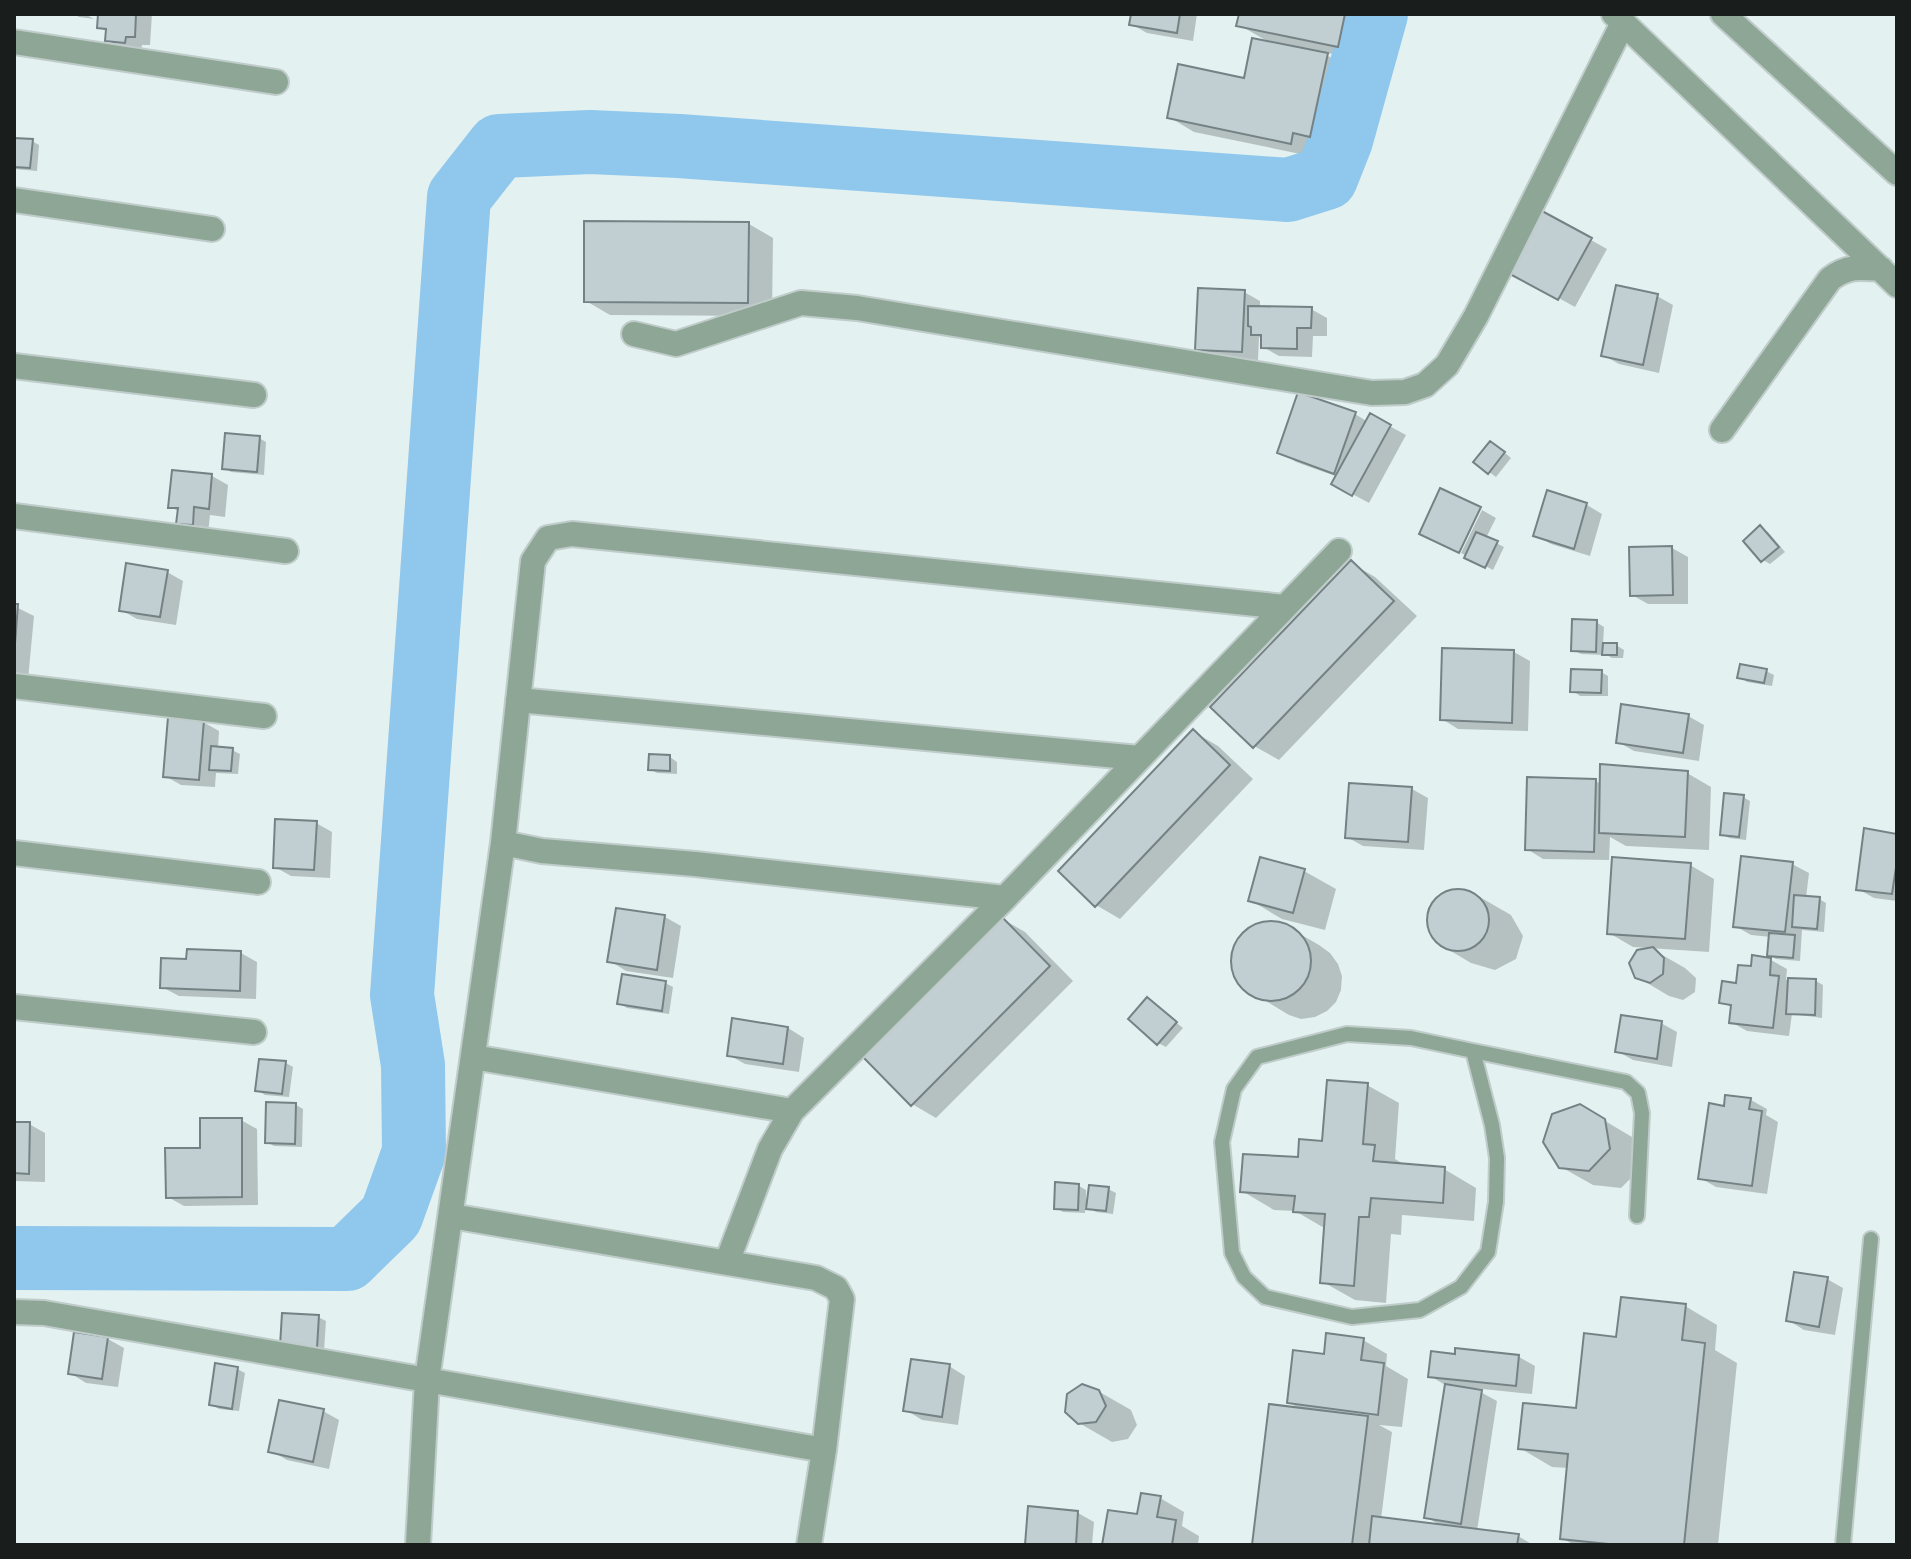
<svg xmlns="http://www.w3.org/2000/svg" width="1911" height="1559" font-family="'Alegreya Sans',sans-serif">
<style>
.shadow{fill:#0003}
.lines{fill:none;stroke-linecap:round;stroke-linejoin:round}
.river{stroke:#90c7ed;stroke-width:64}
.building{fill:#c1cfd2;stroke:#758285;stroke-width:2}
.lane-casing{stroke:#bfccca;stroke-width:18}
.street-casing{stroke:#bfccca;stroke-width:28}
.lane{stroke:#8ea696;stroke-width:14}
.street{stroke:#8ea696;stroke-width:24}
</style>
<rect width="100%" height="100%" fill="#e3f2f0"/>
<path class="shadow" d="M73,14H85L94,19L79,17Z
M93,14H152L150,45H142L141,51L123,49L107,40L108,32L99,27L100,18Z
M1133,14H1197L1193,41L1147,33L1131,24Z
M1241,14H1372L1362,59L1321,52L1351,69L1335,149L1317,145L1315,157L1194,132L1169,117L1245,80L1269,42L1239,25Z
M14,140L32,141L39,145L37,171L14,169Z
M1543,213L1607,249L1575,307L1511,272Z
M749,224L773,238L772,316L610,315L586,301Z
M1244,292L1260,301V308L1311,309L1327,318V336H1313L1312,357L1279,356L1263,347V339L1259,337L1258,360L1213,358L1197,349Z
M1657,296L1673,305L1659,373L1619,364L1603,355Z
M1355,414L1368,422L1371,416L1406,435L1369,503L1334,484L1338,477L1296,462L1280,452Z
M259,438L266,442L264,475L231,472L224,468Z
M1498,447L1511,458L1496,477L1489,472Z
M212,476L228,485L225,517L210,515L208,533L194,532L178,523L179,512L170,506Z
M1587,505L1602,514L1590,556L1551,544L1535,535Z
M1482,510L1496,518L1486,538L1504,547L1493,570L1461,553Z
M1760,527L1768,532L1785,552L1770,564L1763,560Z
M1672,548L1688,557V604H1648L1632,595Z
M1351,563L1375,577L1417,616L1279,760L1254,746Z
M167,572L183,581L176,625L137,619L121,610Z
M14,606L34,616L28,680L14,679Z
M1596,622L1604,627L1603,645H1616L1624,650L1623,658H1612L1603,653V655L1581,654L1573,650Z
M1514,652L1530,661L1528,731L1458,729L1442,719Z
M1766,671L1774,675L1772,686L1747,682L1740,677Z
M1601,672L1608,676V696H1580L1573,691Z
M1688,716L1704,725L1699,761L1634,751L1618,742Z
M203,722L219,731L218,749L232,750L240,754L238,774L216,773L215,787L181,785L165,776Z
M1194,732L1218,746L1253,779L1120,919L1096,905Z
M670,757L677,762V774L657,773L650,769Z
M1687,773L1711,787L1709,850L1626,846L1610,837L1609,860L1543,859L1527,849L1596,781L1602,785Z
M1412,789L1428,798L1424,850L1363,846L1347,837Z
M1743,797L1750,801L1746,840L1729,838L1722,834Z
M316,823L332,832L330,878L291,876L275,867Z
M1897,836V901L1874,898L1858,889Z
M1261,859L1304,871L1336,889L1325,930L1282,919L1250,900Z
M1792,864L1809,873L1806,898L1819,899L1826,903L1824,932L1802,930L1800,961L1776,959L1769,955L1771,937L1751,935L1735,926Z
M1690,865L1714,879L1709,952L1633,947L1609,933Z
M1455,889L1478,896L1511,915L1523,936L1516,959L1495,970L1471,963L1439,944L1428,923L1434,900Z
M665,917L681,926L673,978L626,971L610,961Z
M1001,918L1025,932L1073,981L936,1118L912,1104Z
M1273,923L1286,926L1319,945L1330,953L1338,964L1342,976L1341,990L1336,1002L1327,1011L1315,1017L1301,1019L1289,1015L1244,988L1236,978L1233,965L1234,952L1239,940L1248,930L1260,925Z
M1650,948L1685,968L1696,978L1695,992L1683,1000L1669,996L1637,977Z
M241,953L257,962L256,999L179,996L162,987L188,961Z
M1771,960L1787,969L1786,980L1816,981L1823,985L1822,1018L1792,1014L1789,1036L1747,1031L1731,1022L1733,1008L1721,1002L1752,968Z
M665,983L673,987L669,1014L627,1008L619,1003Z
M1147,999L1183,1028L1166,1047L1158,1043Z
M1661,1023L1677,1032L1672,1067L1633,1060L1617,1051Z
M788,1028L804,1038L799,1072L745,1064L729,1055Z
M261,1061L286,1063L293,1067L289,1097L265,1095L257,1090Z
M1367,1085L1399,1103L1395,1159L1407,1166L1444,1169L1476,1188L1474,1221L1402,1215L1401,1235L1391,1234L1386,1303L1355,1300L1323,1282L1326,1229L1295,1211L1274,1210L1242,1191L1324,1144Z
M1727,1097L1751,1100L1767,1109L1766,1115L1778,1122L1767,1194L1716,1187L1700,1178L1726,1108Z
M296,1105L303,1109L302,1147L274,1146L267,1142Z
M1580,1106L1637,1140L1641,1168L1621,1188L1593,1185L1561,1167Z
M241,1120L257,1129L258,1205L184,1206L168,1197Z
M14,1124H29L45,1133V1182L14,1181Z
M1079,1186L1086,1190V1199L1108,1189L1116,1193L1113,1214L1096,1212L1085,1206V1213L1063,1212L1056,1208Z
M1827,1279L1843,1288L1835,1335L1804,1330L1788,1320Z
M1685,1306L1717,1325L1715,1350L1737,1363L1718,1545H1574L1562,1538L1569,1468L1552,1467L1520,1448L1578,1411L1618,1339Z
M318,1317L326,1321L324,1351L289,1349Z
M108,1339L124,1348L118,1387L86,1383L70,1373Z
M1363,1340L1387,1354L1386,1366L1408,1379L1402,1427L1379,1425L1392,1432L1381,1519L1443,1527L1426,1517L1447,1386L1430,1376L1456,1356L1457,1350L1519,1357L1535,1366L1532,1394L1473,1388L1497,1401L1477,1531L1518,1536L1533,1545H1254L1301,1410L1289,1402L1326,1356Z
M949,1366L965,1376L958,1425L922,1420L906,1410Z
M237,1369L245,1373L239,1411L219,1409L211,1404Z
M1098,1391L1131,1410L1137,1425L1128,1439L1112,1442L1079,1423Z
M323,1411L339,1420L329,1469L287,1460L271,1451Z
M1160,1498L1184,1512L1182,1526L1199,1536L1198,1545H1104Z
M1078,1513L1094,1522L1092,1545H1027Z"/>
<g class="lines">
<path class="river" d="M14,1258L347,1259L391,1216L414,1152L413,1065L402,995L459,197L499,146L590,142L679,146L1288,190L1326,178L1341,140L1376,14"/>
</g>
<path class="building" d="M98,14H136L135,37H126L125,43L105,41L106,29L97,28Z
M1131,14H1180L1177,33L1129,25Z
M1239,14H1345L1338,47L1236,26Z
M1252,38L1328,53L1310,137L1293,133L1291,144L1167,118L1178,64L1244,78Z
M14,138L33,139L30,168L14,167Z
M1542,211L1592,238L1558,300L1508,273Z
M584,221L749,222L748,303L584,302Z
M1616,285L1658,294L1643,365L1601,356Z
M1198,288L1245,290L1242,352L1195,350Z
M1248,306L1312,307L1311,328H1297V349L1261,348V335H1251V327L1248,326Z
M1298,392L1356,412L1334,474L1277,453Z
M1370,413L1391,425L1352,496L1331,484Z
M225,433L260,436L257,472L222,469Z
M1490,441L1505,452L1488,474L1473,462Z
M172,470L212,474L209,509L194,507L193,525L176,524L178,508H168Z
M1440,488L1481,507L1459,553L1419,534Z
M1547,490L1587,503L1574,549L1533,536Z
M1760,525L1779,547L1761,562L1743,541Z
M1476,532L1498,541L1485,568L1464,558Z
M1672,546L1673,595L1630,596L1629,547Z
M1351,560L1394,601L1253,748L1210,707Z
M126,563L168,570L160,617L119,611Z
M14,604H18L14,657Z
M1572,619L1597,620L1596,652L1571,651Z
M1603,643H1617V655H1602Z
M1442,648L1514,650L1512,723L1440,720Z
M1740,664L1767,669L1764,683L1737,678Z
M1571,669L1602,670L1601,693L1570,692Z
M1621,704L1689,714L1683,753L1616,743Z
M168,717L204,720L199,780L163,777Z
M1193,729L1230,765L1095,907L1058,871Z
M211,746L233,748L231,771L209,770Z
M649,754L670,755V771L648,770Z
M1600,764L1688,771L1685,837L1599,833Z
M1527,777L1596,779L1594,852L1525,850Z
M1349,783L1412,787L1408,842L1345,838Z
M1724,793L1744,795L1739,837L1720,835Z
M275,819L317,821L314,870L273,868Z
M1864,828L1897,834V861L1892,894L1856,890Z
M1741,856L1793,862L1785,932L1733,927Z
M1260,857L1305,869L1293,913L1248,901Z
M1612,857L1691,863L1685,939L1607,934Z
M1427 920a31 31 0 1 1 62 0a31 31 0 1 1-62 0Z
M1794,895L1820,897L1817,929L1792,927Z
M616,908L665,915L657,970L607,962Z
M1001,916L1050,966L911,1106L861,1055Z
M1231 961a40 40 0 1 1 80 0a40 40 0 1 1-80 0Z
M1769,933L1795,935L1793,958L1767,956Z
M1653,947L1664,958L1663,974L1650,983L1635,978L1629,963L1637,950Z
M187,949L241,951L240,991L160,988L161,958L186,959Z
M1752,955L1771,958L1770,975L1779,976L1773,1028L1729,1023L1731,1005L1719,1003L1722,981L1736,983L1738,965L1751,966Z
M622,974L666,981L662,1011L617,1004Z
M1788,978L1816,979L1815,1015L1786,1014Z
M1147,997L1177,1022L1157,1045L1128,1019Z
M1621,1015L1662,1021L1657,1059L1615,1052Z
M732,1018L788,1027L783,1064L727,1056Z
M259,1059L286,1061L282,1094L255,1091Z
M1327,1080L1368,1083L1363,1144L1375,1145L1373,1161L1445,1167L1443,1203L1371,1198L1369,1217H1359L1354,1286L1320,1283L1325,1214L1293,1212L1295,1196L1240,1192L1243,1154L1298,1157L1299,1139L1322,1141Z
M1725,1095L1751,1098L1749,1109L1762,1111L1752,1186L1698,1179L1709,1103L1724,1106Z
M266,1102L296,1103L295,1144L265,1143Z
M1580,1104L1605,1119L1610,1149L1589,1171L1559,1168L1543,1142L1552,1114Z
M200,1118H242V1197L166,1198L165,1148H200Z
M14,1122H30L29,1174L14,1173Z
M1055,1182L1079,1184L1078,1210L1054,1209Z
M1089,1185L1109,1187L1106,1211L1086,1209Z
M1794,1272L1828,1277L1819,1327L1786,1321Z
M1621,1297L1686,1304L1682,1340L1705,1343L1684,1545H1618L1560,1539L1568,1454L1518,1449L1523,1403L1576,1408L1584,1333L1616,1337Z
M282,1313L319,1315L317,1348L280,1346Z
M74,1332L108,1337L102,1379L68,1374Z
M1326,1333L1364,1338L1361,1360L1384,1363L1378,1415L1287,1403L1293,1350L1324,1354Z
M1455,1348L1519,1355L1516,1386L1428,1377L1431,1351L1455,1354Z
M911,1359L950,1364L942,1417L903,1411Z
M215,1363L238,1367L232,1409L209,1405Z
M1082,1384L1099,1390L1106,1406L1096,1422L1078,1424L1065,1412L1067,1394Z
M1445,1384L1482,1390L1461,1524L1424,1518Z
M279,1400L324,1409L313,1462L268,1452Z
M1269,1404L1368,1416L1352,1545H1252Z
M1141,1493L1161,1496L1157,1517L1176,1520L1172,1545H1102L1108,1510L1137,1514Z
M1028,1506L1078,1511L1076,1545H1025Z
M1372,1516L1519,1534L1517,1545H1369Z"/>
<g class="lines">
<g class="lane-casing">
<path id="lane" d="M1473,1051L1492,1125L1497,1158L1496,1202L1488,1252L1461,1287L1420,1310L1352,1317L1265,1297L1244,1277L1232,1253L1222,1142L1234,1089L1257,1057L1347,1034L1411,1038L1473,1051L1626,1082L1638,1093L1642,1113L1637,1216
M1843,1545L1871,1239"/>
</g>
<g class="street-casing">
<path id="street" d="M1614,14L1897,285
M1723,14L1897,173
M14,42L276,82
M14,200L212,229
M634,334L676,344L801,303L857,308L1372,393L1405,392L1425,385L1447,365L1476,316L1623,23
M14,366L254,395
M1722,430L1830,279C1847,266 1859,267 1881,269
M14,516L286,551
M14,686L264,716
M518,700L1139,758
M503,843L533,561L548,538L572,534L1285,607
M14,853L258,882
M14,1007L254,1032
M473,1057L792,1111
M451,1216L816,1278L836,1288L842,1299L824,1450L809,1545
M727,1262L770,1149L792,1111L1005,898L1339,551
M14,1312L44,1313L427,1380L503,843L542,851L695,864L1005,898
M418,1545L427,1380L824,1450"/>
</g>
<use href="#lane" class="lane"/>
<use href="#street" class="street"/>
</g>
<rect width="1911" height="1559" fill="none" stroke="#191e1d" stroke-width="32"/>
</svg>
